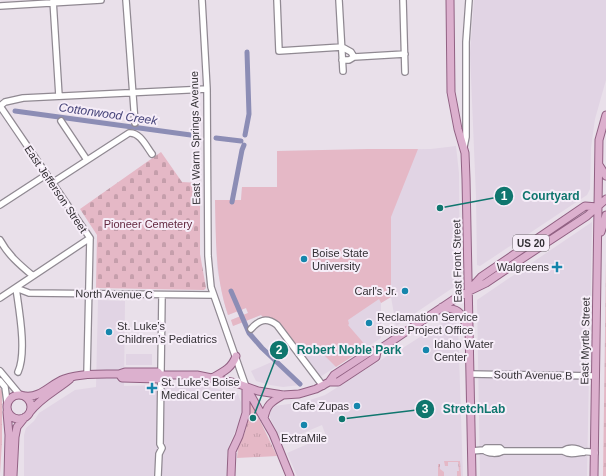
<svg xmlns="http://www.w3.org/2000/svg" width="606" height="476" font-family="Arial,sans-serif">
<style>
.built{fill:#e1d4e4}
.grass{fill:url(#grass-tufts)}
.cemetery{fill:url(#cemetery-stones)}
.pitch{fill:#e5b8c6}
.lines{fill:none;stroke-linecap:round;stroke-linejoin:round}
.canal{stroke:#8c8db5;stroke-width:5}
.minor-casing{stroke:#908992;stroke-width:8}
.major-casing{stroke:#916183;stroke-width:9}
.minor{stroke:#fff;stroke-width:5.5}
.major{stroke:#dcb0ce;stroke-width:7}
.poi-dot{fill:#1586ac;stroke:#f6edf8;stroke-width:1.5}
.labels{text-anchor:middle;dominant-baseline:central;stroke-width:4;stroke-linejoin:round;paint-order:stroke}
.shield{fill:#f6edf8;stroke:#6e696f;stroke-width:1}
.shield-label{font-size:10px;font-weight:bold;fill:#333034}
.street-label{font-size:11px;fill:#333034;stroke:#f6edf8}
.park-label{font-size:11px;fill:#642940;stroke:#f6edf8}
.poi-label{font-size:11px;fill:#333034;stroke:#f6edf8;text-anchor:start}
.water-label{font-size:12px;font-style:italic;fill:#454379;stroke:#f6edf8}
.leader{fill:none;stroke:#0f766e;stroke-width:1.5}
.callout-dot{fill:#0f766e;stroke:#f6edf8;stroke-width:1.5}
.mark-label{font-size:12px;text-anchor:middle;font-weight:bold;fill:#fff}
.callout-label{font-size:12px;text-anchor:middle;font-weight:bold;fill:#0f766e;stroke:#f6edf8;stroke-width:4;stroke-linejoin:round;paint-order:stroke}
</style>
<defs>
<pattern id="grass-tufts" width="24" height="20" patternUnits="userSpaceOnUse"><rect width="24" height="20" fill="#e5b8c6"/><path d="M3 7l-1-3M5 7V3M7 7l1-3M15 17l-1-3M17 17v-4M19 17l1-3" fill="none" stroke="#c59eab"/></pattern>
<pattern id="cemetery-stones" width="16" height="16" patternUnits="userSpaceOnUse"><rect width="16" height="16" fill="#e5b8c6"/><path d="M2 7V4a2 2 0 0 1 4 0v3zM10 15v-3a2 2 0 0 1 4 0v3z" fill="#c59eab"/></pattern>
</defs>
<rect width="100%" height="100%" fill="#e9e0ea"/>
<path class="built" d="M474,0H606V80L595,119L591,148L590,189L587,195L480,266L477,265V263L476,197L470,53Z
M456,146L459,173L460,283L396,326L391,297L381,303V338L320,377L270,320L267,321L261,315L233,326L231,320L248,313L246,308L228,315L224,302L217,268L215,200H241L242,187H277V151L431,149Z
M592,222L587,476H480L477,300Z
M98,300L125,301L124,386L198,384L238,394L241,402V412L239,423L230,443L227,455V476H24V435L26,428L34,421L39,413L75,390L96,387Z
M451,317L458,326L463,476H297L287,453L326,436L322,425L282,442L270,418L269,413L271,408L274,406L304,402L325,395L392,353H395Z
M126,354H152V365H126Z
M274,361L300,385L283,387L270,385L256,381L251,371Z"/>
<path class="grass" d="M606,259V476H603Z
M0,388L2,391V442L0,474Z
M250,404H252L277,456L237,458L238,448L245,432Z
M444,461H460L461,476H438V464H440V469L444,472V476H457V471H459L458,462H448V466H445Z"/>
<path class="cemetery" d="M161,152L182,182L200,183V254L206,288L204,290L96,288L97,235L80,209Z"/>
<path class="pitch" d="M368,149H418L391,217V297L381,303L379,299L348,320L349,324L348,325L367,347L336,367L316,347L303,356L270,320L267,321L261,315L233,326L231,320L248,313L246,308L228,315C215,276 216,241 215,200H241L242,187H277V151Z"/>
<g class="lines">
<path class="canal" d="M15,111L198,136
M245,135L249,114L247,52
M216,138L241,141
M232,202L242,150L244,145
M231,291L249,333L262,348L300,384"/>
<g class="minor-casing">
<path id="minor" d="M53,0L59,96
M126,0L135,123
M202,0L207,89L208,256L211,287L246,387
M277,0L279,51L342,47L351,52L354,57L349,60H342
M339,0L343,71
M403,0L405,72
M0,6L101,0
M354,57L405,54
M0,106L90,238L87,374
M0,106L5,102L23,98L207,89
M61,121L87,160
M464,147L466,137V42L469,0
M52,183L129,133C140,132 146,146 152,154
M0,205L46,175
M0,240C8,255 20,265 33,276
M16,288L29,293L213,295
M16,288C19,310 27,352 18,372
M0,298L90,238
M251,329C259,320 266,317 277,325L323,386
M0,371L20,395
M470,374L596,376
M0,381L5,387L7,402
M484,450C488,454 498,454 503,451H563C570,455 576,453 584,452C587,451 591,452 595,453
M471,451L484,450L486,448H500L503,451
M563,451C569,447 577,448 584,452
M158,476L159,454L162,448L160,444L162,295"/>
</g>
<g class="major-casing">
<path id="major" d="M450,0L451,92L458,129L465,153L466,179L472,476
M599,165L606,176
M601,232L606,215
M470,289L481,277L585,206L598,207
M442,307C457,309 462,311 466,326
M160,375L158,379L122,378L119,374L125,372H158L160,375H197L236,383L258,391L283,395L299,394L316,389L329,382L334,375L371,351H377L459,296L486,283L514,264L587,216L606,199
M212,378C223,372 232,368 236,356
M329,382H338L376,357L377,351
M246,387L273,434L290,476
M7 407a12 12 0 1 1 24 0a12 12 0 1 1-24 0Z
M25,396C41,398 50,384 64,379C82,373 99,374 119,374
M7,412L9,435L8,476
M30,412C40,398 57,390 70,379
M264,418C267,404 271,402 283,395
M13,476L15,437L17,427L25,417
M231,476L232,451L239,436L246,413V387
M594,476L599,140L606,115"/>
</g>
<use href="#minor" class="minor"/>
<use href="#major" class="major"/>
</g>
<g class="poi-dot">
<circle cx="304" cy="259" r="4"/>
<path d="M555 261h4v4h4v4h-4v4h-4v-4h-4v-4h4z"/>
<circle cx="405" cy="291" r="4"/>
<circle cx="369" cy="323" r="4"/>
<circle cx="109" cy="332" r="4"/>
<circle cx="426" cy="350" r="4"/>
<path d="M150 382h4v4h4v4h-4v4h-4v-4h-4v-4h4z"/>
<circle cx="357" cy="406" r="4"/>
<circle cx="304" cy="425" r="4"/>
</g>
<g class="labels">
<rect class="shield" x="513" y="235" width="36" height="16" rx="3"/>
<g class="shield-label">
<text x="531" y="243">US 20</text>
</g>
<g class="street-label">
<text transform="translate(195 138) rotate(-91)">East Warm Springs Avenue</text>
<text transform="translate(56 189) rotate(56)">East Jefferson Street</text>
<text transform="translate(457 261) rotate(-91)">East Front Street</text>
<text transform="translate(114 294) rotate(1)">North Avenue C</text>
<text transform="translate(585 341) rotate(-89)">East Myrtle Street</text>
<text transform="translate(533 375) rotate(1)">South Avenue B</text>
</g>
<g class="park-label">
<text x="148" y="224">Pioneer Cemetery</text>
</g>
<g class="poi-label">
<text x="312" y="253">Boise State<tspan x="312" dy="13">University</tspan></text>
<text x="549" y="267" text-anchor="end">Walgreens</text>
<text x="397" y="291" text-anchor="end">Carl's Jr.</text>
<text x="377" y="317">Reclamation Service<tspan x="377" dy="13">Boise Project Office</tspan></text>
<text x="117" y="326">St. Luke’s<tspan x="117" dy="13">Children’s Pediatrics</tspan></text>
<text x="434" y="344">Idaho Water<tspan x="434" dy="13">Center</tspan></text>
<text x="161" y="382">St. Luke's Boise<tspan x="161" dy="13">Medical Center</tspan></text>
<text x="349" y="406" text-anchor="end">Cafe Zupas</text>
<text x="304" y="438" text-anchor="middle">ExtraMile</text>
</g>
<g class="water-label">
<text transform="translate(108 114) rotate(8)">Cottonwood Creek</text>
</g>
</g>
<path class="leader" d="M440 208L504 196M253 418L279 350M342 419L425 409"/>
<g class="callout-dot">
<circle cx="440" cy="208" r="4"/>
<circle cx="253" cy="418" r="4"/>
<circle cx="342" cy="419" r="4"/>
<circle cx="504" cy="196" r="10"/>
<circle cx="279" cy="350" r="10"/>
<circle cx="425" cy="409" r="10"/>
</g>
<g class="mark-label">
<text x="504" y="200">1</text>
<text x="279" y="354">2</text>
<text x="425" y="413">3</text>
</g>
<g class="callout-label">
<text x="551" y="200">Courtyard</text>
<text x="349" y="354">Robert Noble Park</text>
<text x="474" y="413">StretchLab</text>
</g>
</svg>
